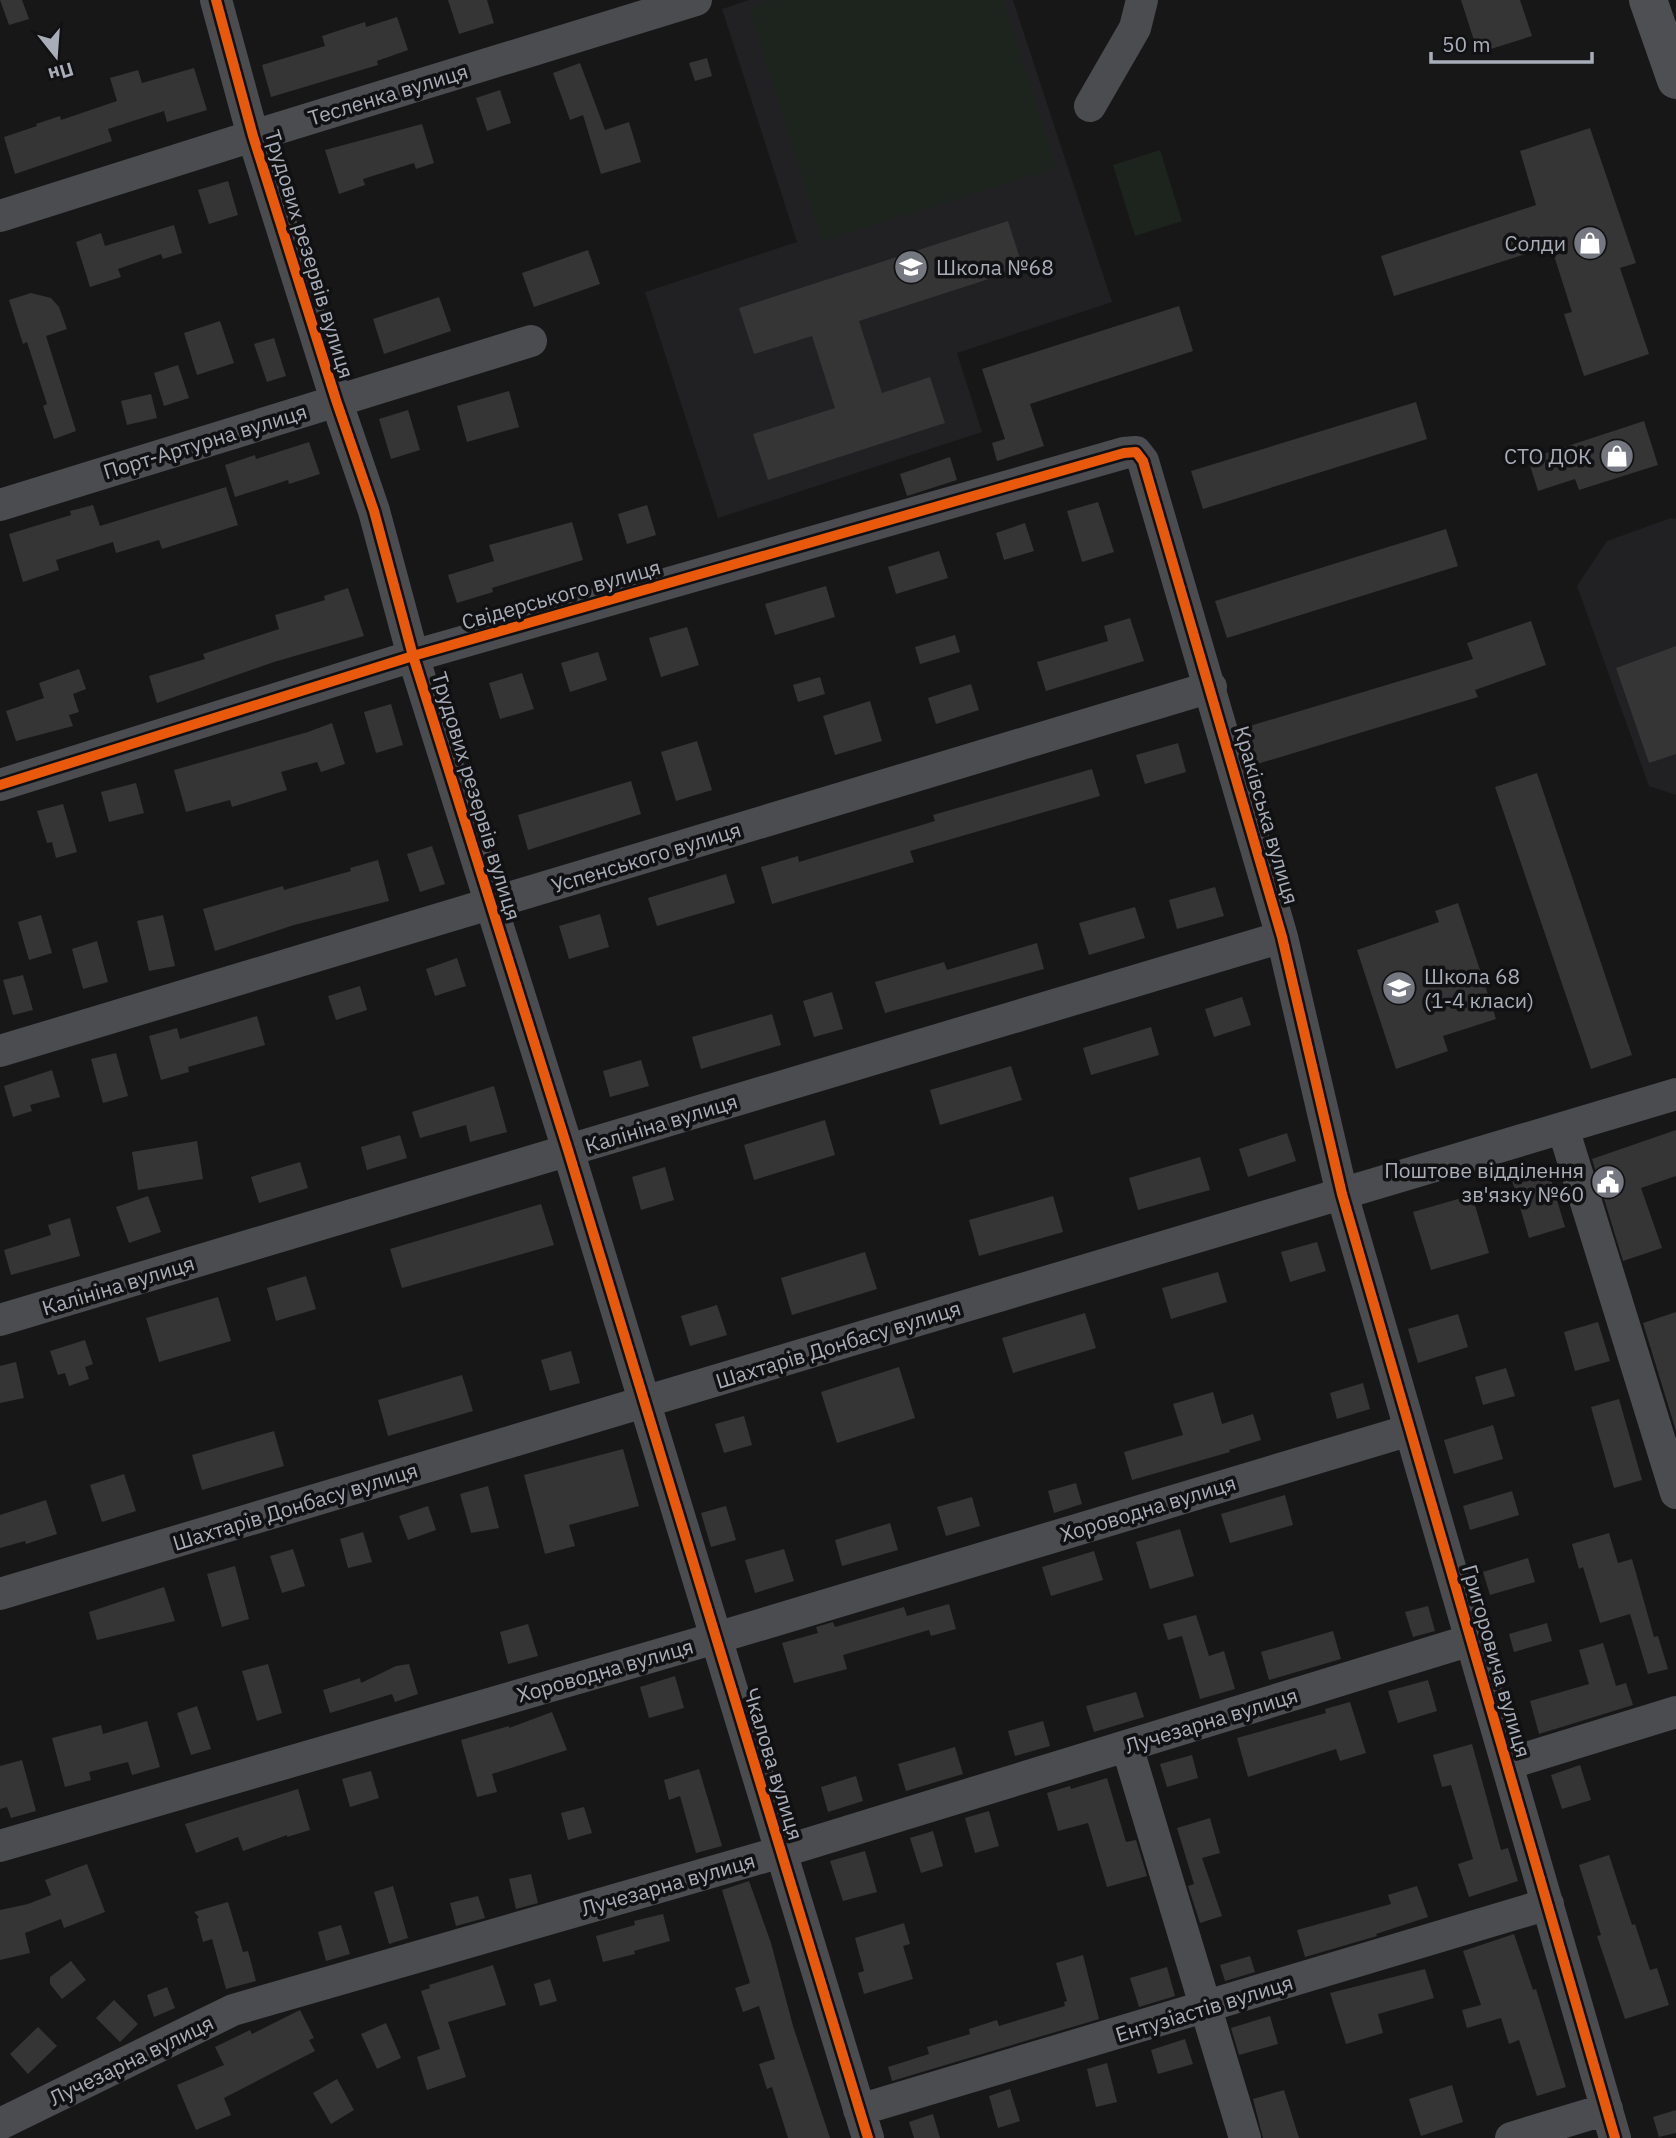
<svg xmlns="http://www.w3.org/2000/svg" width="1676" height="2138" font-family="'IBM Plex Sans',sans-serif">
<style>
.built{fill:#212123}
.pitch{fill:#1d241e}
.building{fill:#353536}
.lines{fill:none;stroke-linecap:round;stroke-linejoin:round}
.minor{stroke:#4b4c50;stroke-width:32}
.major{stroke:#4d4f52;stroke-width:38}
.cycleway-casing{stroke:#111113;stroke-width:15}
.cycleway{stroke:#e8590c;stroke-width:10}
.labels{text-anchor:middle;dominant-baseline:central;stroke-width:7;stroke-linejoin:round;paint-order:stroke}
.street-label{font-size:21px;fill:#a8adb8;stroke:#111113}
.poi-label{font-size:21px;fill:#a8adb8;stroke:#111113;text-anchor:end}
</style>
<rect width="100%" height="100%" fill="#171717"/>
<path class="built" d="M749,0H1013L1112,302L957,353L982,432L718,518L645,292L797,242L722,9Z
M1671,518L1676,519V795L1649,786L1577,586L1607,541Z"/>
<path class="pitch" d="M775,0H1003L1056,168L822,241L749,8Z
M1160,150L1182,221L1135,236L1113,165Z"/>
<path class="building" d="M0,0H22L29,19L9,25Z
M448,0H487L494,23L459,34Z
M1461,0H1520L1532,36L1478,53Z
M397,17L408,50L377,61L378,65L271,97L262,65L325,46L322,36L365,22L366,27Z
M707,58L712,76L695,81L689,63Z
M580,63L605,130L629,122L641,162L601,174L583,115L570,120L553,73Z
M194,68L207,110L167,122L164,111L108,129L112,141L15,174L4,137L37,126L36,124L60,116L61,120L117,101L110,78L138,70L142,83Z
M500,90L511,123L487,131L476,98Z
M422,124L434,163L416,169L414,163L363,179L365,185L339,194L325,150Z
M1590,128L1636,263L1620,268L1649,354L1584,376L1564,314L1572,312L1551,246L1394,296L1381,256L1536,205L1520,151Z
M228,181L238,215L209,224L198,190Z
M1008,221L1023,268L859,321L882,393L930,377L945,423L768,480L753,434L835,408L812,336L754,354L739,308Z
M174,225L182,253L163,259L161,254L118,269L121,277L90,287L76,242L101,233L105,246Z
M588,250L600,284L534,307L522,273Z
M31,293L51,298L59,307L67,329L46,336L76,431L54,439L43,406L47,404L27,342L23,344L9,300Z
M439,297L451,331L384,354L373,319Z
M1179,306L1193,351L1030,404L1044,446L997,461L992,443L1005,439L982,369Z
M220,321L234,363L197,375L184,333Z
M274,338L286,376L267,382L254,344Z
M178,365L189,398L164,406L154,373Z
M509,391L519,427L467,442L457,406Z
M151,394L157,418L127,425L121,401Z
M1416,402L1427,439L1203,509L1191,471Z
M408,410L420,450L391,459L379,419Z
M1644,421L1658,465L1579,490L1575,479L1538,491L1528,459Z
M309,442L320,474L289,484L288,480L235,497L225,465L255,455L256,459Z
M950,457L957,480L907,496L900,474Z
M226,487L238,525L162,549L159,540L116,553L113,542L56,560L59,570L23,582L9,534L71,515L70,511L93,505L100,526Z
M1098,502L1114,552L1082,562L1067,511Z
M647,505L656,535L627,544L618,514Z
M572,522L583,560L492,588L493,592L457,603L448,575L494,561L489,545Z
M1025,523L1034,551L1004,560L996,533Z
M1446,529L1458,566L1227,638L1215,601Z
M939,551L948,578L896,594L888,567Z
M826,586L835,617L775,635L765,604Z
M348,588L364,636L274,662L157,703L149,676L205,659L203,654L279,629L275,615L325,600L324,596Z
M1130,618L1144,661L1046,691L1037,662L1108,641L1104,626Z
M1531,621L1546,665L1475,690L1478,697L1254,765L1243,728L1473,659L1467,643Z
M687,627L699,665L661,677L649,638Z
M955,635L960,652L920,664L915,647Z
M1676,646V754L1649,763L1616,668Z
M598,652L607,680L570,692L561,663Z
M79,669L86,689L73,694L79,712L69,715L73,726L16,741L6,711L44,698L39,683Z
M522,673L534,709L500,719L489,683Z
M820,677L825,694L798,702L793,685Z
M971,684L979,710L936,724L928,698Z
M870,701L882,741L835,755L823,716Z
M391,704L403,745L376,753L364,712Z
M332,723L345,764L321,772L317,762L281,772L287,790L232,807L230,800L186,812L174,770L308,732Z
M697,741L712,790L676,801L661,752Z
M1178,743L1186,772L1145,784L1136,755Z
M1092,769L1100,796L910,851L914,862L772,904L761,867L798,856L799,862L935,821L933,815Z
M1537,773L1632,1055L1591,1069L1495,787Z
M631,781L641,814L528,850L518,815Z
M136,783L144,813L109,822L101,792Z
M63,804L77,852L56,858L52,842L47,843L37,811Z
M432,846L445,884L420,892L407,854Z
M378,860L389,901L294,925L215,951L203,909L283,886L284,890L351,871L350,868Z
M726,874L735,903L657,926L648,898Z
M1215,887L1224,916L1177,929L1169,900Z
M1458,903L1496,1019L1443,1036L1448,1051L1396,1069L1357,950L1439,922L1435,911Z
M1135,907L1145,938L1089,955L1079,923Z
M600,914L609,947L569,959L559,926Z
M41,915L52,953L29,960L18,922Z
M163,915L175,966L149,971L137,921Z
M97,941L108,982L83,989L72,949Z
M1037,943L1044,969L885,1013L875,982L944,962L947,970Z
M457,958L466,986L435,996L426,969Z
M23,975L33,1010L13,1015L3,980Z
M360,986L367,1010L336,1020L328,996Z
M832,992L843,1029L814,1037L803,1001Z
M1242,997L1251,1025L1214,1037L1205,1009Z
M772,1014L781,1045L701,1069L692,1037Z
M257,1016L265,1045L188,1067L189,1072L161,1080L149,1036L177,1028L180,1039Z
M1151,1027L1159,1055L1091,1075L1083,1048Z
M116,1053L128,1096L103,1103L91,1059Z
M641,1060L649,1086L610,1097L603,1071Z
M1011,1066L1022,1100L940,1125L930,1090Z
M52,1070L60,1097L30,1105L32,1111L13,1117L4,1086Z
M494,1086L507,1132L470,1142L466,1125L420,1138L412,1112Z
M825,1120L835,1155L754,1180L744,1145Z
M1676,1130V1176L1641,1188L1662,1248L1623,1261L1592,1159Z
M1287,1133L1296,1161L1248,1177L1239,1149Z
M400,1135L407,1158L367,1170L361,1147Z
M197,1141L203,1179L138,1190L132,1152Z
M1200,1157L1210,1190L1138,1210L1129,1178Z
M300,1162L308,1188L259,1203L251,1177Z
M1547,1166L1565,1227L1529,1238L1511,1177Z
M665,1167L674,1200L641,1210L632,1177Z
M1472,1195L1489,1253L1431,1270L1413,1212Z
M148,1196L161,1232L129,1243L116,1207Z
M1053,1196L1063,1232L979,1256L969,1220Z
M541,1204L554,1245L402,1288L390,1249Z
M70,1218L80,1256L11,1275L4,1250L51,1235L48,1225Z
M1317,1242L1326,1271L1290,1282L1281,1252Z
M865,1252L877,1289L792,1315L781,1278Z
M1218,1272L1227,1302L1171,1319L1162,1288Z
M306,1276L316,1309L276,1321L267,1288Z
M218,1297L231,1341L159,1362L146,1318Z
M717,1305L727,1335L690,1346L681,1316Z
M1676,1312V1431L1643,1323Z
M1085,1313L1096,1348L1013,1373L1002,1338Z
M1458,1314L1468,1347L1418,1363L1408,1329Z
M1598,1322L1610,1361L1575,1371L1564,1332Z
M85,1340L93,1364L85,1367L89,1379L69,1386L65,1373L58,1375L50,1351Z
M571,1351L580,1383L550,1391L541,1360Z
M16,1362L24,1398L0,1403V1366Z
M899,1367L915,1418L837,1443L821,1392Z
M1506,1368L1515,1396L1483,1405L1475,1377Z
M462,1375L473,1411L388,1436L378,1400Z
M1363,1383L1370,1409L1337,1419L1330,1393Z
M1213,1392L1222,1424L1253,1414L1261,1440L1229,1450L1230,1452L1132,1480L1124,1452L1183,1435L1173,1404Z
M1619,1399L1642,1480L1614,1488L1591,1407Z
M744,1416L752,1445L724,1453L715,1424Z
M1493,1425L1503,1459L1454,1474L1444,1440Z
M274,1431L284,1466L202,1490L192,1455Z
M623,1449L639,1506L569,1525L575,1546L545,1554L524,1475Z
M124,1474L136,1511L102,1522L90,1485Z
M1076,1483L1082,1504L1054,1513L1048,1491Z
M488,1486L499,1528L471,1533L460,1494Z
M1512,1491L1519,1515L1470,1530L1463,1506Z
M1285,1495L1293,1525L1230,1543L1221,1514Z
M972,1497L980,1526L946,1536L937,1507Z
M46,1500L57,1534L26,1544L25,1541L0,1548V1515Z
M428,1506L436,1530L408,1540L399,1516Z
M726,1506L736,1540L711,1547L701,1513Z
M890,1523L898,1550L842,1566L835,1540Z
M1180,1529L1194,1576L1150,1589L1136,1542Z
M363,1532L372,1562L348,1568L340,1539Z
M1609,1533L1618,1563L1632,1559L1654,1637L1658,1636L1668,1669L1648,1674L1630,1614L1600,1623L1583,1567L1579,1569L1572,1544Z
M293,1549L305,1586L282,1593L270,1556Z
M784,1549L794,1581L755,1593L745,1560Z
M1094,1551L1103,1580L1051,1596L1042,1567Z
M1528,1558L1535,1582L1490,1595L1483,1572Z
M235,1566L249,1619L222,1627L207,1574Z
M164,1587L175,1621L97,1640L89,1612Z
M949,1604L956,1629L931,1636L929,1630L843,1655L847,1669L794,1683L782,1643L818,1633L816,1627L833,1622L835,1627L904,1607L907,1616Z
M1428,1606L1435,1631L1413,1637L1405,1612Z
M1196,1615L1209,1656L1224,1651L1235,1689L1200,1699L1182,1636L1168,1640L1163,1624Z
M1547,1623L1552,1641L1514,1652L1509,1634Z
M528,1624L538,1656L508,1664L500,1632Z
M1333,1631L1341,1659L1269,1680L1261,1652Z
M1603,1643L1616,1686L1626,1683L1633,1705L1539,1734L1530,1701L1589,1684L1579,1650Z
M268,1664L282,1713L257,1721L242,1671Z
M409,1664L418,1694L395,1702L392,1694L330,1713L323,1690L360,1678L361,1683L396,1666Z
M675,1676L684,1708L649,1718L640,1687Z
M1428,1680L1437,1711L1398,1723L1388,1691Z
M1136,1692L1144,1717L1094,1732L1086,1706Z
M1350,1702L1366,1753L1340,1761L1336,1749L1248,1777L1237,1738L1326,1713L1325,1709Z
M197,1706L211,1749L191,1755L177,1713Z
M552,1712L567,1750L492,1774L497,1792L477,1797L461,1740L509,1726V1728Z
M147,1721L160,1767L132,1775L128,1762L89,1772L91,1780L65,1787L52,1738L101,1725L103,1734Z
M1043,1721L1050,1746L1015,1756L1008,1731Z
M1472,1744L1501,1850L1508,1848L1518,1881L1469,1897L1458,1864L1473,1859L1451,1785L1442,1787L1433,1755Z
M955,1747L963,1774L906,1791L898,1764Z
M1192,1755L1198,1778L1167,1787L1160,1764Z
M22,1760L36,1811L11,1818L7,1807L0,1809V1766Z
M1580,1765L1591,1800L1562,1809L1551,1775Z
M699,1769L722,1846L696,1853L680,1796L669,1800L664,1780Z
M371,1771L379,1798L350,1807L342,1779Z
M856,1776L863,1801L828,1812L821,1787Z
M1107,1778L1126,1842L1136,1840L1147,1876L1107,1887L1088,1823L1058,1831L1047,1793L1070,1786L1071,1789Z
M298,1789L310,1830L287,1837V1835L243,1851L238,1837L196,1853L185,1824Z
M584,1807L592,1833L568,1840L561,1813Z
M989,1811L999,1846L975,1853L965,1818Z
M1210,1818L1220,1853L1202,1858L1222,1916L1200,1923L1188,1886L1194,1884L1177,1828Z
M933,1831L943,1866L921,1873L910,1838Z
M865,1851L877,1892L843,1901L830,1861Z
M1609,1855L1632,1925L1635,1924L1650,1970L1657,1968L1669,2005L1625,2019L1597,1936L1601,1935L1579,1865Z
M87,1864L105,1912L64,1928L61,1919L25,1933L30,1953L0,1960V1910L28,1904L51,1895L45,1880Z
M531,1874L538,1903L516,1909L509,1879Z
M749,1881L771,1943L793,2026L830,2138H788L772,2087L767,2089L759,2064L775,2059L759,2006L743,2012L735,1988L750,1983L722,1890Z
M393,1886L408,1938L389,1944L374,1892Z
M1417,1886L1428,1917L1376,1934L1377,1936L1305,1957L1297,1930L1391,1904L1388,1895Z
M478,1896L485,1918L456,1926L450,1903Z
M228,1902L243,1952L248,1951L256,1981L226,1989L212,1939L203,1942L197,1919L199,1917L194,1912Z
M663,1914L670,1941L634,1951L635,1954L603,1962L596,1936L635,1925L634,1921Z
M904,1923L910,1944L903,1946L913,1979L864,1994L858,1973L864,1971L855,1938Z
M341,1925L350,1954L326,1961L318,1932Z
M1514,1934L1533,1990L1536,1989L1566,2087L1537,2096L1519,2040L1509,2044L1501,2018L1467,2028L1462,2010L1481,2005L1463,1951Z
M1083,1955L1099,2019L892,2081L888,2067L929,2054L927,2047L970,2034L969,2029L997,2020L999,2026L1065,2006L1064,2002L1067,2001L1056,1963Z
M1250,1956L1255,1972L1225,1981L1220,1965Z
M71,1961L86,1980L62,1999L50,1984V1977Z
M493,1965L506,2005L448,2022L466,2077L427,2090L417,2057L440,2049L421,1991L430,1988L429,1985Z
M1167,1967L1175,1996L1139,2007L1130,1978Z
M1425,1969L1434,1998L1378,2014L1383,2033L1346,2044L1330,1993Z
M550,1979L557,2001L540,2006L534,1984Z
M167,1987L175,2008L154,2017L147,1995Z
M114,2000L138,2024L120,2042L96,2018Z
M300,2010L314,2038L309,2040L315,2051L224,2098L231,2115L196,2130L177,2085L224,2065L215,2047L250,2030L252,2034Z
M1270,2016L1278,2044L1239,2055L1231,2028Z
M386,2023L401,2058L377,2069L361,2034Z
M38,2027L57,2046L28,2074L10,2054Z
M1185,2039L1193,2064L1158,2074L1151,2050Z
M1107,2063L1117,2102L1096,2107L1087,2069Z
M337,2079L354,2110L331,2124L313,2093Z
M1452,2085L1463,2122L1421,2136L1409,2099Z
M1010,2089L1020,2121L998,2128L989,2096Z
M1284,2090L1299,2138H1263L1253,2099Z
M1676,2110V2133L1659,2137L1653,2117Z
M933,2114L940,2138H914L909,2122Z"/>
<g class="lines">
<path class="minor" d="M216,0L253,136L336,400L374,511L413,656L568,1150L868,2138
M1090,106L1135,28L1142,0
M0,216L253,136L696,0
M0,505L531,341
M0,785L413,656L1124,453L1136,452L1143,461L1282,937L1342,1194L1615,2138
M0,1051L1211,687
M1563,1128L1676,1493
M0,1320L1282,937
M0,1594L1676,1094
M1127,1746L1245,2138
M1507,1764L1676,1712
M0,1846L716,1638L1410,1430
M859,2110L1548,1904
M0,2124L233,2010L781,1852L1471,1640
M1511,2138L1607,2109"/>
<path class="major" d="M1648,0L1676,80"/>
<g class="cycleway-casing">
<path id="cycleway" d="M216,0L253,136L336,400L374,511L413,656L568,1150L868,2138
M0,785L413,656L1124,453L1136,452L1143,461L1282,937L1342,1194L1615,2138"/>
</g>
<use href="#cycleway" class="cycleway"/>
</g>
<defs>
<g id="shop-disc" transform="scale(1.75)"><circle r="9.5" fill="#757880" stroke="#111113"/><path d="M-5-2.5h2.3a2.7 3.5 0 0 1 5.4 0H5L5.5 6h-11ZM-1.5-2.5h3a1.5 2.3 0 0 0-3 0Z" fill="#fff"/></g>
<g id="school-disc" transform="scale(1.75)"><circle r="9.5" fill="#757880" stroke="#111113"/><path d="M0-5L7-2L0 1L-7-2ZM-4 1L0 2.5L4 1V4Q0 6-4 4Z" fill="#fff"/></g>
<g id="civic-disc" transform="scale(1.75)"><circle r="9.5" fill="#757880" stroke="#111113"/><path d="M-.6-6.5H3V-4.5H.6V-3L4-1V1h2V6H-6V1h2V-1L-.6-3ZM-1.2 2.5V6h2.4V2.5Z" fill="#fff"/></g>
</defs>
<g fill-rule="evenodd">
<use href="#shop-disc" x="1590" y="243"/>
<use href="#school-disc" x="911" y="267"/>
<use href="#shop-disc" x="1617" y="456"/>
<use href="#school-disc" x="1399" y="988"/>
<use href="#civic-disc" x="1608" y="1182"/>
</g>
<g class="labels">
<g class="street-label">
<text transform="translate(388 94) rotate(-17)">Тесленка вулиця</text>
<text transform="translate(310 254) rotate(73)">Трудових резервів вулиця</text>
<text transform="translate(205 441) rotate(-17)">Порт-Артурна вулиця</text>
<text transform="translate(561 594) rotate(-16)">Свідерського вулиця</text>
<text transform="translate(477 796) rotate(73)">Трудових резервів вулиця</text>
<text transform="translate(1267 815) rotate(74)">Краківська вулиця</text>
<text transform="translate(646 857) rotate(-17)">Успенського вулиця</text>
<text transform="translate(661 1123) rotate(-17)">Калініна вулиця</text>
<text transform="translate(118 1285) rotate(-17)">Калініна вулиця</text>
<text transform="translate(838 1344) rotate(-17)">Шахтарів Донбасу вулиця</text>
<text transform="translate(295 1506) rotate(-17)">Шахтарів Донбасу вулиця</text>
<text transform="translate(1148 1508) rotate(-17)">Хороводна вулиця</text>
<text transform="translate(1497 1661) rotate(74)">Григоровича вулиця</text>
<text transform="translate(605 1670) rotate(-16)">Хороводна вулиця</text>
<text transform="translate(1211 1720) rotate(-17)">Лучезарна вулиця</text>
<text transform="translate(774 1764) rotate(73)">Чкалова вулиця</text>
<text transform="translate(668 1884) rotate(-16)">Лучезарна вулиця</text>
<text transform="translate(1204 2008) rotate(-17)">Ентузіастів вулиця</text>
<text transform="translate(131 2060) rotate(-26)">Лучезарна вулиця</text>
</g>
<g class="poi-label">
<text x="1566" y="243">Солди</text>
<text x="936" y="267" text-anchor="start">Школа №68</text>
<text x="1592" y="456">СТО ДОК</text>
<text x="1424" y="976" text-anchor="start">Школа 68<tspan x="1424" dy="24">(1-4 класи)</tspan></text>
<text x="1584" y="1170">Поштове відділення<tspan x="1584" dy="24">зв'язку №60</tspan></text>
</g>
</g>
<g transform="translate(56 56) rotate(163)" stroke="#111113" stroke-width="5" paint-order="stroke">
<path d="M0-5L12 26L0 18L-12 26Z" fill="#a8adb8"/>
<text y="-10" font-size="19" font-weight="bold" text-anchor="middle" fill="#a8adb8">Пн</text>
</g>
<path d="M1431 52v10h161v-10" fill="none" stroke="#a8adb8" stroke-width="3.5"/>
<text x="1442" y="52" font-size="21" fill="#a8adb8" stroke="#111113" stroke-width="5" paint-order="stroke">50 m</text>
</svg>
